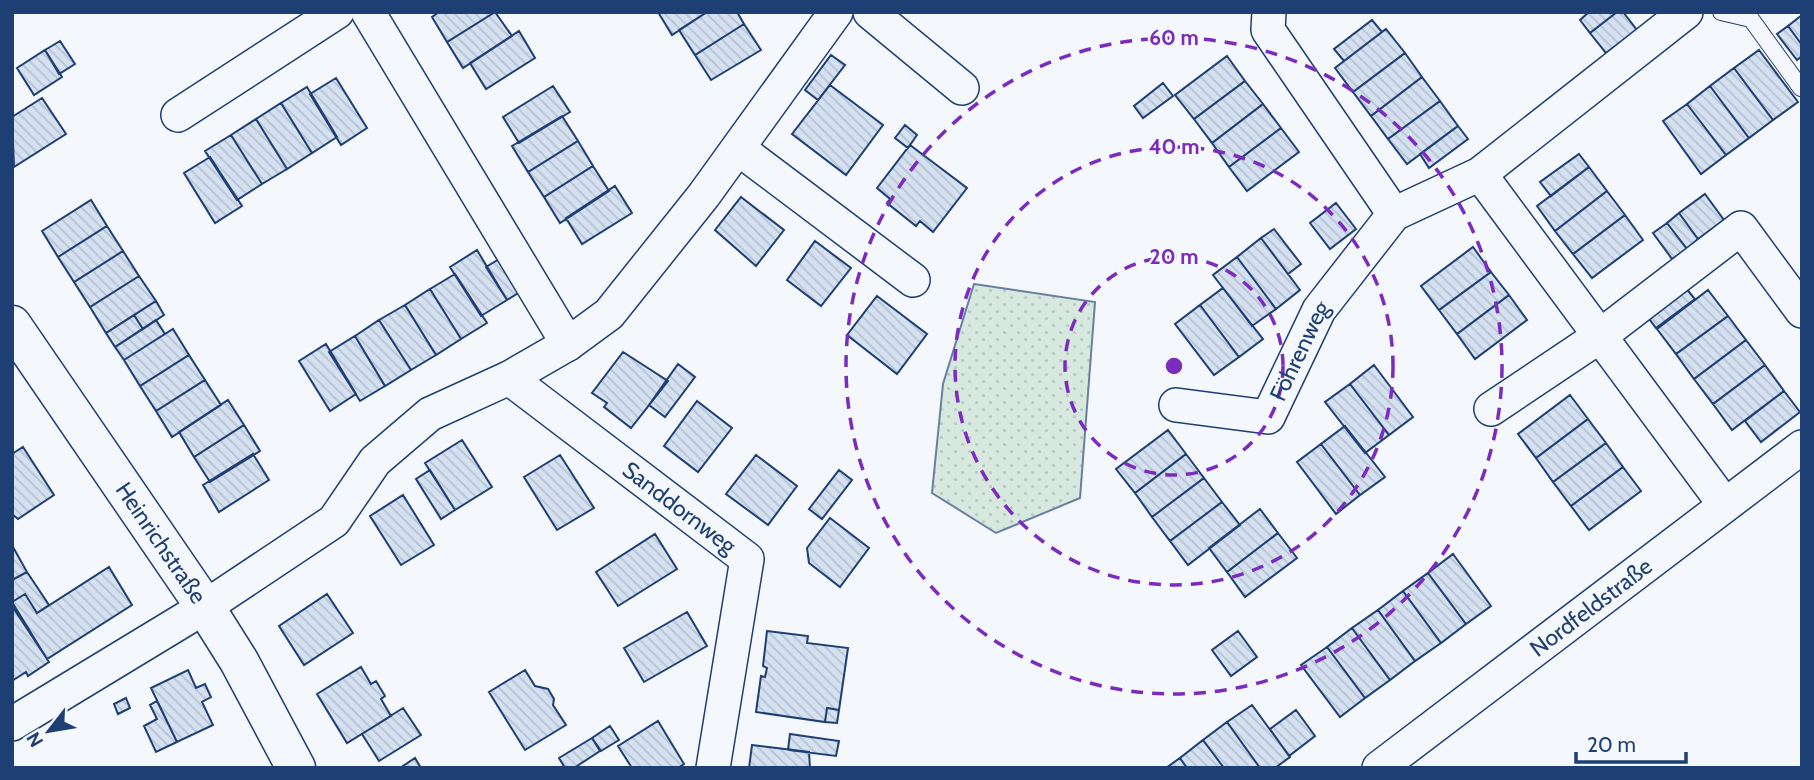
<svg xmlns="http://www.w3.org/2000/svg" width="1814" height="780" font-family="Cabin,sans-serif">
<style>
.grass{fill:url(#grass-dots);stroke:#687fa3;stroke-width:2}
.building{fill:url(#building-back-hatch);stroke:#1d3f73;stroke-width:2}
.lines{fill:none;stroke-linecap:round;stroke-linejoin:round}
.service-casing{stroke:#1d3f73;stroke-width:18}
.minor-casing{stroke:#1d3f73;stroke-width:36}
.tertiary-casing{stroke:#1d3f73;stroke-width:41}
.service{stroke:#f4f7fb;stroke-width:16}
.minor{stroke:#f4f7fb;stroke-width:33}
.tertiary{stroke:#f4f7fb;stroke-width:38}
.ring{fill:none;stroke:#7b2cbf;stroke-width:3.5;stroke-dasharray:12 9}
.labels{text-anchor:middle;dominant-baseline:central;stroke-width:5;stroke-linejoin:round;paint-order:stroke}
.street-label{font-size:23px;fill:#1d3f73;stroke:#f4f7fb}
.centre{fill:#7b2cbf;stroke:#f4f7fb;stroke-width:3.5}
.ring-label{font-size:21px;text-anchor:middle;font-weight:bold;fill:#7b2cbf;stroke:#f4f7fb;stroke-width:5;stroke-linejoin:round;paint-order:stroke}
</style>
<defs>
<pattern id="grass-dots" width="8" height="8" patternUnits="userSpaceOnUse" patternTransform="scale(1.75)"><rect width="8" height="8" fill="#d7e8df"/><path d="M2 2h.1M6 6h.1" fill="none" stroke="#b8c8c3" stroke-width="1.8" stroke-linecap="round"/></pattern>
<pattern id="building-back-hatch" width="6" height="6" patternUnits="userSpaceOnUse" patternTransform="scale(1.75)"><rect width="6" height="6" fill="#d5e0f0"/><path d="M-1 5l2 2M0 0l6 6M5-1l2 2" fill="none" stroke="#b6c1d1"/></pattern>
</defs>
<rect width="100%" height="100%" fill="#f4f7fb"/>
<path class="grass" d="M974,284L1095,302L1080,498L996,533L932,493L943,384Z"/>
<path class="building" d="M439,12H495L447,42L432,17Z
M495,12L512,36L463,68L447,42Z
M658,12H707L672,35Z
M707,12H737L744,24L695,55L679,30Z
M1589,12H1617L1590,33L1580,20Z
M1617,12H1623L1637,30L1606,53L1590,33Z
M1802,15V45L1788,26Z
M1372,20L1382,32L1344,61L1334,49Z
M744,24L761,50L711,80L695,55Z
M1788,26L1802,45V56L1797,60L1777,34Z
M1386,29L1405,53L1353,92L1335,68Z
M519,31L535,58L486,89L470,63Z
M60,41L75,64L59,74L45,50Z
M45,50L62,77L34,95L17,68Z
M1759,50L1798,102L1773,120L1734,68Z
M1405,53L1422,77L1371,116L1353,92Z
M831,55L845,65L818,100L805,90Z
M1227,56L1245,81L1194,119L1175,95Z
M1734,68L1773,120L1749,138L1710,86Z
M1422,77L1440,101L1388,139L1371,116Z
M336,78L367,128L341,145L310,94Z
M1245,81L1263,104L1212,143L1194,119Z
M1163,83L1173,96L1143,118L1134,106Z
M830,85L883,125L846,175L792,134Z
M553,86L570,112L519,143L503,117Z
M1710,86L1749,138L1726,155L1687,104Z
M307,87L337,137L312,153L281,103Z
M42,98L66,134L14,167L12,117Z
M1440,101L1458,126L1407,164L1388,139Z
M281,103L312,153L287,169L256,119Z
M1263,104L1281,128L1229,167L1212,143Z
M1687,104L1726,155L1701,174L1663,121Z
M562,116L578,141L528,172L512,146Z
M256,119L287,169L262,184L231,135Z
M905,125L917,135L908,148L895,138Z
M1458,126L1468,139L1429,168L1420,154Z
M1281,128L1299,152L1247,191L1229,167Z
M231,135L262,184L237,200L205,151Z
M578,141L593,166L544,197L528,172Z
M910,145L967,188L933,232L920,221L916,226L887,203L890,199L877,188Z
M1579,154L1589,167L1551,196L1540,182Z
M210,157L242,206L215,223L184,173Z
M593,166L609,191L560,223L544,197Z
M1589,167L1607,191L1555,231L1537,206Z
M615,186L632,213L582,244L566,218Z
M1607,191L1625,215L1573,254L1555,231Z
M1705,194L1724,220L1698,239L1679,213Z
M741,197L784,230L756,266L715,230Z
M91,200L107,226L58,257L42,231Z
M1336,203L1356,229L1330,249L1310,223Z
M1679,213L1698,239L1687,249L1667,223Z
M1625,215L1643,240L1592,278L1573,254Z
M1667,223L1687,249L1672,259L1653,233Z
M107,226L123,251L74,282L58,257Z
M1274,229L1301,264L1288,274L1261,238Z
M1261,238L1300,290L1276,309L1237,257Z
M815,241L851,268L821,306L787,280Z
M1473,247L1491,272L1439,310L1421,286Z
M477,250L507,300L481,316L450,267Z
M123,251L139,276L90,307L74,282Z
M504,256L525,289L507,300L486,267Z
M1237,257L1276,309L1252,326L1213,275Z
M1491,272L1509,295L1457,334L1439,310Z
M455,274L487,323L461,339L430,289Z
M139,276L156,301L106,333L90,307Z
M1685,287L1695,299L1656,328L1647,316Z
M1223,288L1263,339L1239,357L1200,305Z
M430,289L461,339L436,355L405,305Z
M1708,290L1728,316L1676,354L1657,329Z
M1509,295L1527,320L1475,359L1457,334Z
M877,296L927,334L897,374L847,335Z
M156,301L164,315L143,329L134,315Z
M405,305L436,355L411,370L379,320Z
M1200,305L1239,357L1214,375L1175,324Z
M134,315L143,329L115,347L106,333Z
M1728,316L1746,340L1694,379L1676,354Z
M156,320L165,334L124,360L115,347Z
M379,320L411,370L385,386L355,336Z
M173,329L189,355L140,386L124,360Z
M355,336L385,386L360,401L329,352Z
M1746,340L1765,365L1713,404L1694,379Z
M326,344L356,394L330,411L299,361Z
M623,352L668,381L631,428L604,407L607,403L592,393Z
M189,355L205,380L156,411L140,386Z
M678,364L695,377L665,417L649,405Z
M1374,365L1413,417L1389,435L1350,384Z
M1765,365L1784,391L1732,430L1713,404Z
M205,380L221,405L172,437L156,411Z
M1350,384L1389,435L1365,453L1325,402Z
M1784,391L1800,412L1761,442L1745,421Z
M1570,395L1588,419L1536,458L1518,434Z
M228,400L244,425L194,457L179,432Z
M697,401L732,428L698,472L664,446Z
M1588,419L1606,443L1553,482L1536,458Z
M244,425L260,451L210,482L194,457Z
M1345,426L1385,477L1360,495L1321,444Z
M1168,430L1186,454L1135,493L1116,469Z
M462,440L492,487L455,510L425,463Z
M1606,443L1623,467L1571,506L1553,482Z
M1321,444L1360,495L1336,514L1297,462Z
M23,447L54,495L18,519L12,514V454Z
M253,454L269,480L219,512L203,485Z
M1186,454L1204,478L1152,517L1135,493Z
M560,455L594,508L557,530L524,477Z
M756,455L797,486L768,525L726,494Z
M1623,467L1641,491L1589,530L1571,506Z
M430,470L455,510L441,519L416,479Z
M839,470L852,480L822,519L809,509Z
M1204,478L1222,502L1170,541L1152,517Z
M403,495L434,545L401,565L370,516Z
M1222,502L1240,525L1188,565L1170,541Z
M1260,509L1278,533L1227,572L1209,548Z
M830,518L869,548L840,587L809,563L807,548Z
M1278,533L1297,558L1245,597L1227,572Z
M655,534L677,569L618,606L596,572Z
M13,547L27,572L12,580V547Z
M1453,554L1491,606L1466,624L1428,573Z
M109,567L132,605L47,659L12,602L25,594L37,613Z
M27,572L49,605L37,613L25,594L12,602V580Z
M1428,573L1466,624L1441,643L1403,591Z
M1403,591L1441,643L1415,661L1378,610Z
M327,594L353,633L304,665L279,626Z
M12,606L49,662L28,676L26,672L12,681Z
M1378,610L1415,661L1390,680L1352,628Z
M687,612L707,646L644,682L624,648Z
M1352,628L1390,680L1365,698L1327,647Z
M767,631L808,636L807,643L848,648L839,710L827,708L825,722L756,712L761,676L765,677L767,668L763,666Z
M1238,631L1257,657L1231,676L1212,650Z
M1327,647L1365,698L1340,717L1301,665Z
M361,667L371,684L376,681L385,696L381,699L391,716L347,743L317,694Z
M188,670L196,688L205,684L211,697L202,702L213,725L177,742L151,688Z
M525,670L535,686L548,689L554,699L553,705L566,725L525,750L489,692Z
M126,698L130,708L118,714L114,704Z
M157,701L177,742L156,752L144,726L157,719L150,705Z
M1252,705L1290,757L1275,768H1260L1227,722Z
M403,708L421,735L379,761L362,734Z
M827,708L839,710L837,723L825,722Z
M1296,710L1315,736L1289,756L1270,729Z
M658,721L684,764L678,768H632L618,746Z
M1227,722L1260,768H1224L1203,740Z
M610,726L619,740L601,751L592,738Z
M790,734L839,741L836,756L788,750Z
M592,738L600,751L574,768H565L559,758Z
M1203,740L1224,768H1187L1180,758Z
M752,745L809,752L810,768H749Z
M415,758L421,768H400Z
M1180,758L1187,768H1166Z"/>
<g class="lines">
<g class="service-casing">
<path id="service" d="M1721,12L1751,19L1801,88"/>
</g>
<g class="minor-casing">
<g id="minor">
<path d="M368,12L568,344"/>
<path d="M870,12L962,88"/>
<path d="M1269,12L1268,30L1394,214"/>
<path d="M178,115L337,12"/>
<path d="M739,149L913,280"/>
<path d="M1480,174L1725,505"/>
<path id="s1" d="M509,378L747,559L713,768"/>
<path id="s2" d="M1176,405L1268,417L1319,310L1394,214L1480,174L1686,12"/>
<path d="M1491,409L1600,336L1741,228L1802,311"/>
<path d="M12,724L205,607L334,521L375,461L430,414L509,378L568,344L609,314L704,195L836,12"/>
<path id="s3" d="M1379,768L1802,447"/>
</g>
</g>
<g class="tertiary-casing">
<g id="tertiary">
<path id="s4" d="M12,325L205,607L239,661L296,768"/>
</g>
</g>
<use href="#service" class="service"/>
<use href="#minor" class="minor"/>
<use href="#tertiary" class="tertiary"/>
</g>
<g class="ring">
<circle cx="1174" cy="366" r="109"/>
<circle cx="1174" cy="366" r="219"/>
<circle cx="1174" cy="366" r="328"/>
</g>
<g class="labels">
<g class="street-label">
<text stroke="none"><textPath href="#s2" startOffset="166">Föhrenweg</textPath></text>
<text stroke="none"><textPath href="#s1" startOffset="214">Sanddornweg</textPath></text>
<text stroke="none"><textPath href="#s4" startOffset="264">Heinrichstraße</textPath></text>
<text stroke="none"><textPath href="#s3" startOffset="266">Nordfeldstraße</textPath></text>
</g>
</g>
<circle cx="1174" cy="366" r="10" class="centre"/>
<g class="ring-label">
<text x="1174" y="45">60 m</text>
<text x="1174" y="154">40 m</text>
<text x="1174" y="264">20 m</text>
</g>
<rect width="1814" height="780" fill="none" stroke="#1d3f73" stroke-width="28"/>
<g transform="translate(49 731) rotate(239)" stroke="#f4f7fb" stroke-width="5" paint-order="stroke">
<path d="M0-5L12 26L0 18L-12 26Z" fill="#1d3f73"/>
<text y="-10" font-size="19" font-weight="bold" text-anchor="middle" fill="#1d3f73">N</text>
</g>
<path d="M1576 752v10h110v-10" fill="none" stroke="#1d3f73" stroke-width="3.5"/>
<text x="1587" y="752" font-size="21" fill="#1d3f73" stroke="#f4f7fb" stroke-width="5" paint-order="stroke">20 m</text>
</svg>
